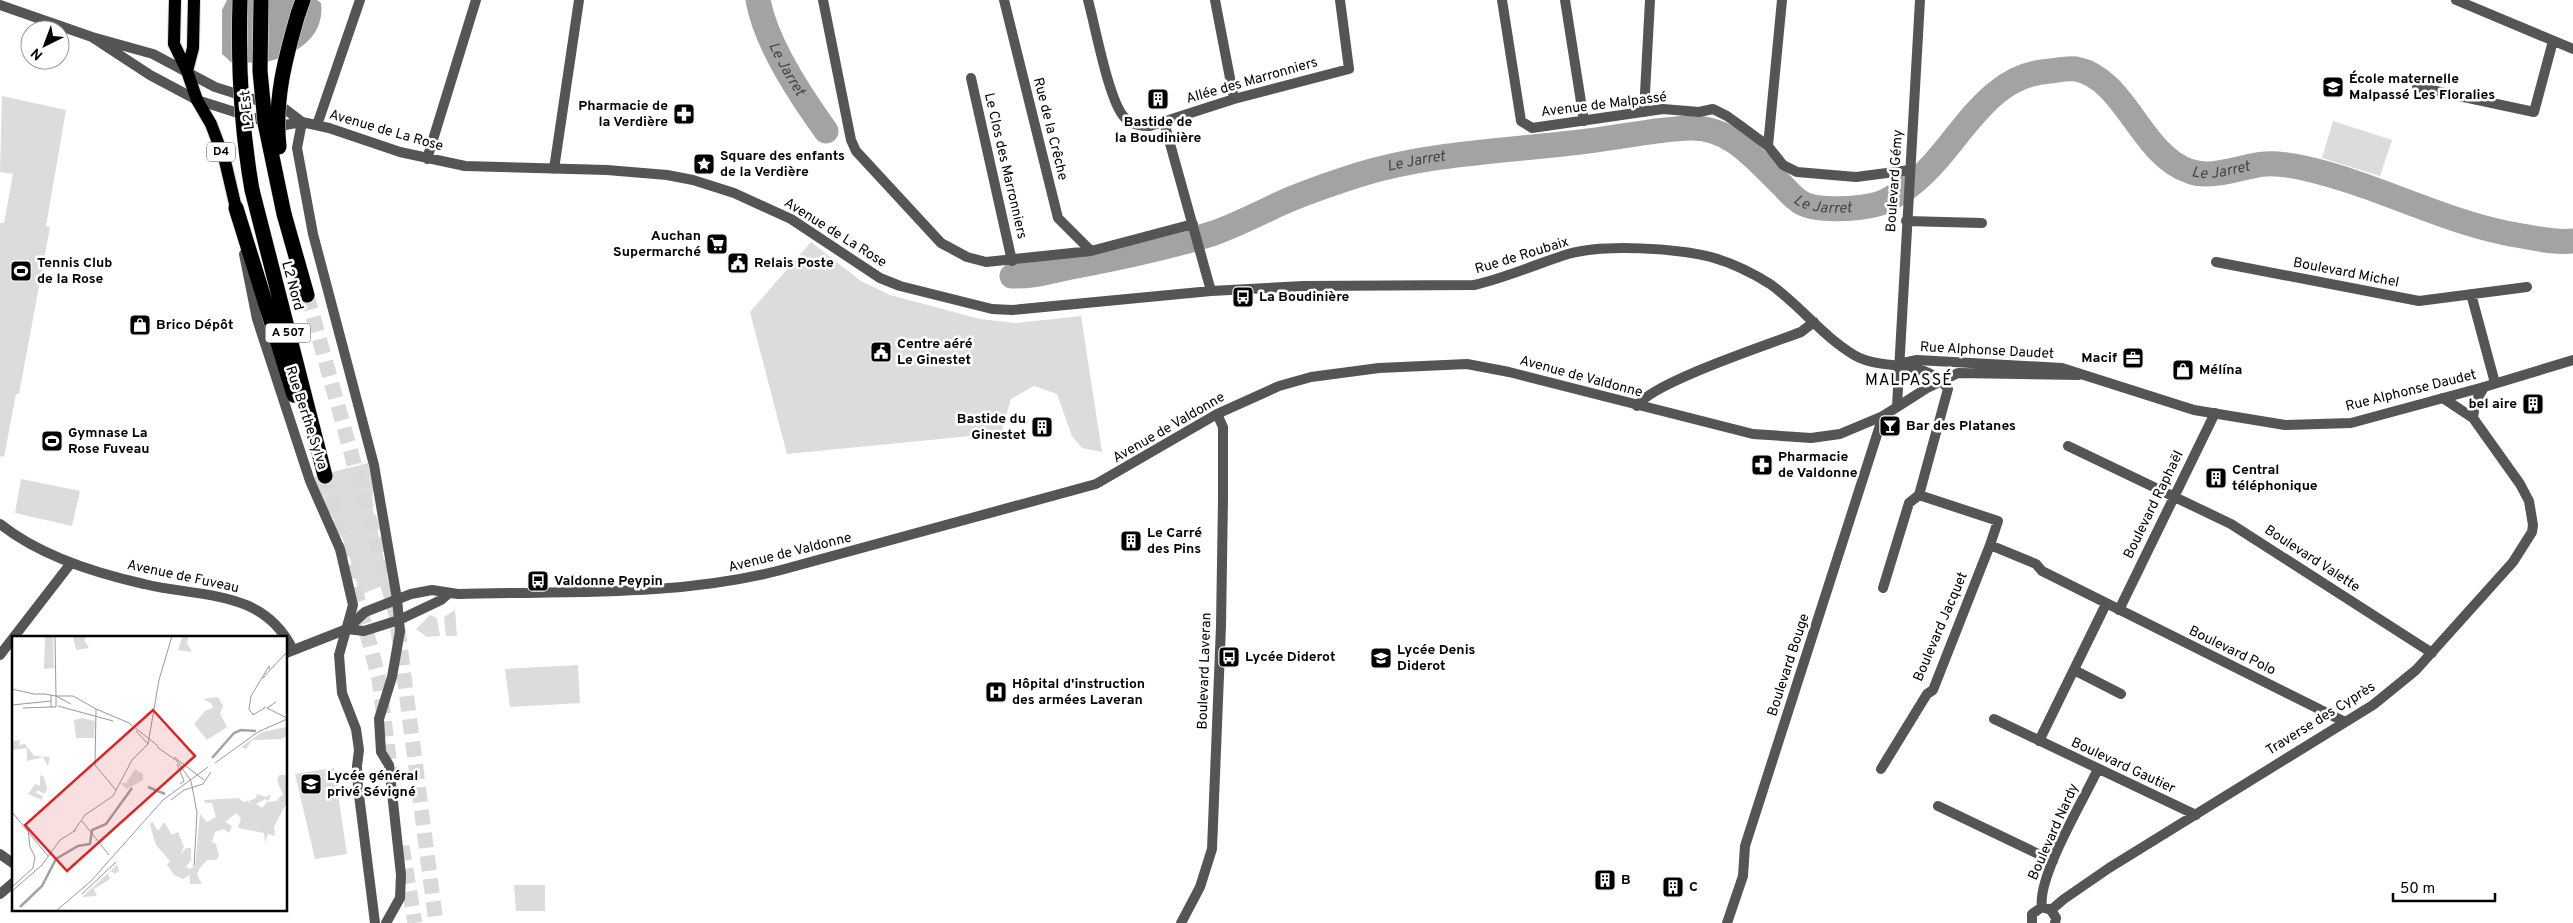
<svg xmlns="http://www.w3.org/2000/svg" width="2573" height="923" font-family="Overpass,sans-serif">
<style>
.green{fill:#dcdcdc}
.water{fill:#a3a3a3}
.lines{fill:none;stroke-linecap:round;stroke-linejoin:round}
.river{stroke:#a3a3a3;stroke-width:25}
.motorway-tunnel{stroke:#d9d9d9;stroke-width:15;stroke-dasharray:15 8;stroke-linecap:butt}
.primary-casing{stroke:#dbdbdb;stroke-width:14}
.motorway-casing{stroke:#dbdbdb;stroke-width:16}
.minor{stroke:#555;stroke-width:10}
.tertiary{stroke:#555;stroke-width:10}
.primary{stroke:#000;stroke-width:12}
.motorway{stroke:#000;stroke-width:15}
.motorway-bridge-casing{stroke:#dbdbdb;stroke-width:16;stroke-linecap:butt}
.motorway-bridge{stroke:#000;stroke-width:15}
.labels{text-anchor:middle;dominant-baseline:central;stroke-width:5;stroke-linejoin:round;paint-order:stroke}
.shield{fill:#fff;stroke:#4c4c4c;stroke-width:1}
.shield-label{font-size:12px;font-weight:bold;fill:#000}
.poi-label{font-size:14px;font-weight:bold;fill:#000;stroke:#fff;text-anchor:start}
.street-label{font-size:14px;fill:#000;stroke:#fff}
.water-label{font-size:15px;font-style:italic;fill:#444;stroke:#fff}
.quarter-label{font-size:16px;letter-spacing:1px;fill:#000;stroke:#fff}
.inset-river{fill:none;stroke:#a3a3a3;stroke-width:2.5}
.inset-road{fill:none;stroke:#999;stroke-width:1}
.view{fill:#d62828;fill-opacity:0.15;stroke:#d62828;stroke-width:2.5}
.inset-edge{fill:none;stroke:#000;stroke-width:2.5}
</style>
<rect width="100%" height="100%" fill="#fff"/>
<path class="green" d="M2,96L66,110L46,226L50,227L19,394H16L4,457L0,456V223H4L13,174L0,172Z
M2333,121L2392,140L2380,176L2322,158Z
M811,242L861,281L890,295L980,319L1015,323L1081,316L1102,452L1082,448L1072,436L1057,394L1034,386L1011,399L1001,433L787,454L750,312Z
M368,463L373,489L372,505L389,583L360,595L347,548L313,477Z
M21,479L80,491L72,526L15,513Z
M455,610L457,636H446L444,617Z
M430,615L437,618L440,636L427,637L416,629Z
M578,665L580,703L510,707L505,669Z
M334,768L347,854L315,859L295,774Z
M514,885H545V911H516Z"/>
<path class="water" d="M227,0H317L321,3C325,35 299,53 270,61C258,64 243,62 231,62L222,54V10Z"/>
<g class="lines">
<g class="river">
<path id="s1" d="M758,0C766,44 800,95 826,131"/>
<path id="s2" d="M1012,276C1032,277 1051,271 1071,267C1119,258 1168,248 1214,233C1236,225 1256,215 1277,205C1303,193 1330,184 1358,175C1432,152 1511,151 1588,141C1622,137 1656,129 1691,128C1731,127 1756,160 1782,185C1788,191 1794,199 1802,203C1819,212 1859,209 1878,204C1889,201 1899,193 1908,187C1958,151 1981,75 2050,71C2058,70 2068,68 2076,69C2125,78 2141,155 2189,171C2212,180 2241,166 2265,164C2278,163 2295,166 2308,169C2381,186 2447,224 2522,236C2539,239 2556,243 2573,241"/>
</g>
<path class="motorway-tunnel" d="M307,295L396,614L436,923
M325,476L379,679L391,774
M402,846L415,923"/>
<g class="primary-casing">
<path id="primary" d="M175,0L174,44L187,71L197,100L211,124L225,161L236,208
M187,71L193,48L194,0"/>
</g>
<g class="motorway-casing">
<path id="motorway" d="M298,14L303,0
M252,190L325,476
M236,208L294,395
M284,214L307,295"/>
</g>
<path class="minor" d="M823,0L851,140L856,151L941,243L967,257L986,262L1091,251L1193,224
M1004,0L1058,218L1091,251
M1088,0C1095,25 1109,103 1125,118C1133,125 1141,126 1150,126L1234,99L1349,69L1340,0
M1215,0L1234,99
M1502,0L1521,121L1532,128L1663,109L1699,112L1713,109L1727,116L1741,126L1768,146L1783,165L1797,172L1856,177L1910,170
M1565,0L1584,121
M2456,0L2573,49
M0,5L92,37L153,54L215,87L285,109L302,122
M92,37L150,75L197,100L279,126L302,122L329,128L400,152L465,166L607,170L667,175L693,180L734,193L791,219L880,278L900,286L992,309L1012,310L1211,291L1303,286L1474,285C1506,278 1536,264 1568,254C1603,244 1676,248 1711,257C1732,263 1751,272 1770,284C1800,305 1822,336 1854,355C1883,372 1925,357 1948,389L1919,495L1998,521L1990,545L2036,564L2042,571L2345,722
M971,78L1012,261
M2417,87L2534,112L2553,41
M1644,112L1650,0
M302,122L297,148L313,234L374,465L397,599
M1164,122L1211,291
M317,125L360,0
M1768,146L1782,0
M427,159L476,0
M554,169L579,0
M1906,221L1982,223
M2216,262L2419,301L2527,287
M2471,294L2495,383
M1637,406C1651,383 1769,344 1801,332L1814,322
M2473,418L2475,403L2484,387
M2068,446L2231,524L2432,653
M0,524C40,556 94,573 144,584C200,598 263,588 293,650
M1883,588L1909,503L1919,495
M2119,610L2215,413
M0,655L71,563
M2074,670L2121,694
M1994,719L2196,815
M2039,741L2106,604
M1881,769L1927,694L1933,690L1990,545
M1938,806L2053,861
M0,854L14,864
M2042,907C2037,877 2084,799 2098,769
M2051,910L2064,899L2109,868L2373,705L2416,670L2513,562L2532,532L2533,525L2529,501L2520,484L2473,418L2443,398
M1727,923L1743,876L1745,846L1883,416
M2032,923V914L2042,907L2051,910L2056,918L2055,923"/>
<path class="tertiary" d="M244,254L257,319L310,481L340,549L353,605L339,655L342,693L356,729L359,750L357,766L358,787L375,923
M1898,364L1917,360L2062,368L2194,410L2285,425L2351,423L2484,387L2573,360
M1897,406L1920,0
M347,629L365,612L411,594L432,590L458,594C566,591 676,597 781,570L1096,484L1217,414L1279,386L1311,377L1379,368L1467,364L1509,372L1753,434L1811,438L1840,434L1883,416L1927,388L1958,373L2079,375
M286,653L347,629L364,631L399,620L441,600L448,594
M0,894L14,882
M386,923L400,898L401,875L389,765L381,752L379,719L392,677L400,631L397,599
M1181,923L1200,887L1212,849L1221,626L1223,499V427L1217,414"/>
<use href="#primary" class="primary"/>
<use href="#motorway" class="motorway"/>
<g class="motorway-bridge-casing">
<path id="motorway-bridge" d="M240,0C238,64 241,127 252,190
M261,0L260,71L265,123L284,214
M279,147C274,100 285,59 298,14"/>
</g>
<use href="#motorway-bridge" class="motorway-bridge"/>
</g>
<defs>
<g id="school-square" transform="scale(1.125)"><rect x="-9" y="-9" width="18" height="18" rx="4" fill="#000" stroke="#fff"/><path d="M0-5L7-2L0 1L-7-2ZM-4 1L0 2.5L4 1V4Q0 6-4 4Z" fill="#fff"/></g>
<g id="building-square" transform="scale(1.125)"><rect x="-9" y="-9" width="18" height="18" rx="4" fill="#000" stroke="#fff"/><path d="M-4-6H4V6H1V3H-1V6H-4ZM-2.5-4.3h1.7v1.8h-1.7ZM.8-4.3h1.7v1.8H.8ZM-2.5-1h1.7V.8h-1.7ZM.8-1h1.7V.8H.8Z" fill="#fff"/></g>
<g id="pharmacy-square" transform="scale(1.125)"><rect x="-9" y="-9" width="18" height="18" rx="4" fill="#000" stroke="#fff"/><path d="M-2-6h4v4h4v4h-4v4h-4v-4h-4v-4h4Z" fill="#fff"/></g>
<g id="sight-square" transform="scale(1.125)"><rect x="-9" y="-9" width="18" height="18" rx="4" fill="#000" stroke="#fff"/><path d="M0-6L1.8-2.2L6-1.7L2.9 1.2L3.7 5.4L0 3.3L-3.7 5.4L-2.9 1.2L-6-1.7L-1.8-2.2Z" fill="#fff"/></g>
<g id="supermarket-square" transform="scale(1.125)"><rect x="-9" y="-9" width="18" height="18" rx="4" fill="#000" stroke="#fff"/><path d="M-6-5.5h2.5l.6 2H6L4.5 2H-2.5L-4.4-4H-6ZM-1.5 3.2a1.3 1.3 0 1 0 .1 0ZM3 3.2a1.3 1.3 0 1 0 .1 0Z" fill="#fff"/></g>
<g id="civic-square" transform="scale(1.125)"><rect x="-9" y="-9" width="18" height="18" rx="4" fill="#000" stroke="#fff"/><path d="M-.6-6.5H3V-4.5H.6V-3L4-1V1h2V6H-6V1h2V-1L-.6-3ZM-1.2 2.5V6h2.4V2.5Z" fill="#fff"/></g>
<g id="stadium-square" transform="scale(1.125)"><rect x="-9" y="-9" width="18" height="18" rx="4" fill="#000" stroke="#fff"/><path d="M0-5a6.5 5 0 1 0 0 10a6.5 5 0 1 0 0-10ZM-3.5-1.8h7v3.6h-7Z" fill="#fff"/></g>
<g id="bus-square" transform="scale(1.125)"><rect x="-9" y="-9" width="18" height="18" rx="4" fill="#000" stroke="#fff"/><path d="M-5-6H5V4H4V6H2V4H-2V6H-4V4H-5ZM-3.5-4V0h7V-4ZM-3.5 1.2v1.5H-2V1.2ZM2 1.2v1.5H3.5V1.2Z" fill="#fff"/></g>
<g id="shop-square" transform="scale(1.125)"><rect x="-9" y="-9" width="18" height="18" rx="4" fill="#000" stroke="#fff"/><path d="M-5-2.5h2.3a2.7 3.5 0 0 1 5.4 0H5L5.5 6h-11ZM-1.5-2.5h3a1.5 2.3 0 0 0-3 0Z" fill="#fff"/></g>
<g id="office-square" transform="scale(1.125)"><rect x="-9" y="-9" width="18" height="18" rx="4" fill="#000" stroke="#fff"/><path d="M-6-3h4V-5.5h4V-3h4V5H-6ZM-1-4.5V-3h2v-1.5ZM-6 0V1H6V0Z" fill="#fff"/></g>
<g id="bar-square" transform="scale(1.125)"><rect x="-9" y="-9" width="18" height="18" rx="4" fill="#000" stroke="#fff"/><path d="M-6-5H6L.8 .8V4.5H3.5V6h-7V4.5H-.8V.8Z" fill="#fff"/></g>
<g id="hospital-square" transform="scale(1.125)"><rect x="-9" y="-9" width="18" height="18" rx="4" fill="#000" stroke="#fff"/><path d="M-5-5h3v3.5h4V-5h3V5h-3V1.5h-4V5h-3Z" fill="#fff"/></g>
</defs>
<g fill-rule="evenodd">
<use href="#school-square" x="2333" y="87"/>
<use href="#building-square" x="1158" y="99"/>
<use href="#pharmacy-square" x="684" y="114"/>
<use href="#sight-square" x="704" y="164"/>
<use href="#supermarket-square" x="717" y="244"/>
<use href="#civic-square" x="738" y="263"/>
<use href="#stadium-square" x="21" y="271"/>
<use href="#bus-square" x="1243" y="297"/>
<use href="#shop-square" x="140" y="325"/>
<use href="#civic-square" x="881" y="352"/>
<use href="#office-square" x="2133" y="358"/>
<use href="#shop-square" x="2183" y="370"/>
<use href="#building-square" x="2533" y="404"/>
<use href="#bar-square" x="1890" y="426"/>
<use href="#building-square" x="1042" y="427"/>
<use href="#stadium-square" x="52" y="441"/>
<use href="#pharmacy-square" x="1762" y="465"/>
<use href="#building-square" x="2216" y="478"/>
<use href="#building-square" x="1131" y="541"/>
<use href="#bus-square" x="538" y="581"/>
<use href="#bus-square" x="1229" y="657"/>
<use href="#school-square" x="1381" y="658"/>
<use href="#hospital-square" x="996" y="692"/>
<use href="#school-square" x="311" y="784"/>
<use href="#building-square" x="1605" y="880"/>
<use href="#building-square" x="1673" y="887"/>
</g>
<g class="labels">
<g class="shield">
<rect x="207" y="142.5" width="28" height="19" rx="4"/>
<rect x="265.5" y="323.5" width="45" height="19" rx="4"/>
</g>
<g class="shield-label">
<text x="221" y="152">D4</text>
<text x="288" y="333">A 507</text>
</g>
<g class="poi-label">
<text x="2349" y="79">École maternelle<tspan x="2349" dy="16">Malpassé Les Floralies</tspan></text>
<text x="668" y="106" text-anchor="end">Pharmacie de<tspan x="668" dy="16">la Verdière</tspan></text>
<text x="1158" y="122" text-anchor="middle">Bastide de<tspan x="1158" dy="16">la Boudinière</tspan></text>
<text x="720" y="156">Square des enfants<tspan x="720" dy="16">de la Verdière</tspan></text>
<text x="701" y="236" text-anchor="end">Auchan<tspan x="701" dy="16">Supermarché</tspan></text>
<text x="37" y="263">Tennis Club<tspan x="37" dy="16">de la Rose</tspan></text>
<text x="754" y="263">Relais Poste</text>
<text x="1259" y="297">La Boudinière</text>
<text x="156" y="325">Brico Dépôt</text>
<text x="897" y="344">Centre aéré<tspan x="897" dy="16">Le Ginestet</tspan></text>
<text x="2117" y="358" text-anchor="end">Macif</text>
<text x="2199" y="370">Mélína</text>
<text x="2517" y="404" text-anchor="end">bel aire</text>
<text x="1026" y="419" text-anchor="end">Bastide du<tspan x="1026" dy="16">Ginestet</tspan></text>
<text x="1906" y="426">Bar des Platanes</text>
<text x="68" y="433">Gymnase La<tspan x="68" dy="16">Rose Fuveau</tspan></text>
<text x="1778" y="457">Pharmacie<tspan x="1778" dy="16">de Valdonne</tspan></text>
<text x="2232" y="470">Central<tspan x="2232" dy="16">téléphonique</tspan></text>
<text x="1147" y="533">Le Carré<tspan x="1147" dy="16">des Pins</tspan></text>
<text x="554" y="581">Valdonne Peypin</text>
<text x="1397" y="650">Lycée Denis<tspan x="1397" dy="16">Diderot</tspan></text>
<text x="1245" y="657">Lycée Diderot</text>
<text x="1012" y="684">Hôpital d'instruction<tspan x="1012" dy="16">des armées Laveran</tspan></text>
<text x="327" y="776">Lycée général<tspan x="327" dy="16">privé Sévigné</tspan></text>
<text x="1621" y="880">B</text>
<text x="1689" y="887">C</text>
</g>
<g class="street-label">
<text transform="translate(1252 81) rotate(-16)">Allée des Marronniers</text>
<text transform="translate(1604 105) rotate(-7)">Avenue de Malpassé</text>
<text transform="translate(248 110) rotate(-97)">L2 Est</text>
<text transform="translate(1050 129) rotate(76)">Rue de la Crêche</text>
<text transform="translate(386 131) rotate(16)">Avenue de La Rose</text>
<text transform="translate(1005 166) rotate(77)">Le Clos des Marronniers</text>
<text transform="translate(1895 181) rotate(-86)">Boulevard Gémy</text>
<text transform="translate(835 233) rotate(32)">Avenue de La Rose</text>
<text transform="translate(1522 256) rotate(-17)">Rue de Roubaix</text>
<text transform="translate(2346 273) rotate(11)">Boulevard Michel</text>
<text transform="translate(292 286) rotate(75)">L2 Nord</text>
<text transform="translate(1987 351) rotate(3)">Rue Alphonse Daudet</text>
<text transform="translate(1581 377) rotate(15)">Avenue de Valdonne</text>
<text transform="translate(2411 391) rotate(-14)">Rue Alphonse Daudet</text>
<text transform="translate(306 418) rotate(72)">Rue Berthe Sylva</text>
<text transform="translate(1169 428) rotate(-30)">Avenue de Valdonne</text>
<text transform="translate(2154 505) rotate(-64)">Boulevard Raphaël</text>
<text transform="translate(790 553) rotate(-14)">Avenue de Valdonne</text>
<text transform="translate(2312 559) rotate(33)">Boulevard Valette</text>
<text transform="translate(183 577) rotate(12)">Avenue de Fuveau</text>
<text transform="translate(1941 627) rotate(-67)">Boulevard Jacquet</text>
<text transform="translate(2232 651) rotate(26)">Boulevard Polo</text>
<text transform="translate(1789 665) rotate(-72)">Boulevard Bouge</text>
<text transform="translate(1205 671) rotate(-88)">Boulevard Laveran</text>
<text transform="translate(2321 719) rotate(-32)">Traverse des Cyprès</text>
<text transform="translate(2123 766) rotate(25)">Boulevard Gautier</text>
<text transform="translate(2054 832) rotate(-66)">Boulevard Nardy</text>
</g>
<g class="water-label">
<text stroke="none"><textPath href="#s1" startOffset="75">Le Jarret</textPath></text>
<text stroke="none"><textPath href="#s2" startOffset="422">Le Jarret</textPath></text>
<text stroke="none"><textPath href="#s2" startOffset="1351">Le Jarret</textPath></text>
<text stroke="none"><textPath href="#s2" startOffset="858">Le Jarret</textPath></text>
</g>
<g class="quarter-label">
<text x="1909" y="381">MALPASSÉ</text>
</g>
</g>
<g transform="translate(12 636)">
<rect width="275" height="275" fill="#fff"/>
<path d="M33,0H41L42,32L32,33ZM61,0H75L72,4L77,12L64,14ZM171,0H177L175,7L180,16L166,14ZM206,61L211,70L208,78L215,91L195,104L182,88L193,75L201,72L199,67L191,63ZM70,82L83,85L82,102H64L62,84ZM275,91V99L270,103L240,104L234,113L229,111L250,96ZM8,104L7,109L13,108L22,120L38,121L36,130L31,121L15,125V112L0,114V105ZM123,133L131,138V144L115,153L108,147H114ZM28,139L32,141L35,153L33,158L25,154L24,157L31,160L30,164L16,158L23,148L28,150ZM267,139H275V166L262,191L263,200L256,198L253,207L252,197L226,192L229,182L224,177L213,186L220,190L217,197L212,193L203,196L200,206L204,208L207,220L204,224H195L187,233L185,238L190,248H178V239L171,243L162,239L155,229L158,225L144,209L138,189L140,185L146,195L152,186L160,199L166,196L172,211L168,219L174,212H179V224L174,231L178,233L183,230L188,178L195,186L204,181L200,167H193L192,164L227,162L231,166L236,165L239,170L237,165L244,162L245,158L254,161L259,158L256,165L253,163L244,168L250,172L255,166L264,165L271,158L265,145ZM105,229L107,235L103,238L99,235L96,238L98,243L82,253L85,260L70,261Z" fill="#dcdcdc"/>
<path class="inset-river" d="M200,122L222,97L229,94L244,95M136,151L153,158M8,271L30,250L44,223L66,210L78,208L80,194L94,188L120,152"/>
<path class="inset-road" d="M43,0L44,60H61L84,73L83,129L104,154M259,33L275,16M251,42L258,34L257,30L239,60L237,73L241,79L254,71M0,53L22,58H33L38,59H39L44,60V71H39V59M44,60L59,68M264,66L255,72L275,82M0,69L39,65M46,70L101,85M11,72L39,71M84,73L117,87L146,110M124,95L136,108M145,111L165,125L179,145L185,177L182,230M162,121L192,144M203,127L246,96L275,83M165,128L172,145L168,148M159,164L172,154L191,148L199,136M0,176L36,220M70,185L97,219M62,195L73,179L101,160L120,124L136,108L147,44L160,0M0,251L21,232L23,221L18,211L16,193M0,255L30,229L48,204L64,194M70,258L104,226M44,275L79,245L151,164L196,131"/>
<path class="view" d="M141,74L183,120L55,235L13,189Z"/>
<rect width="275" height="275" class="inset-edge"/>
</g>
<g transform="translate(45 45) rotate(222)"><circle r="24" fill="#ffffff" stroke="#999999"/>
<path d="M0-4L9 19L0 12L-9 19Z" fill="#000000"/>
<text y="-8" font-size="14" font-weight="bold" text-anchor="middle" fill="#000000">N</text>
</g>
<path d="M2393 893v8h102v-8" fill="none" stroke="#000000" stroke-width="2.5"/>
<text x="2400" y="893" font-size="15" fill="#000000" stroke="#ffffff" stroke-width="4" paint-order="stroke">50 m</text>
</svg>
